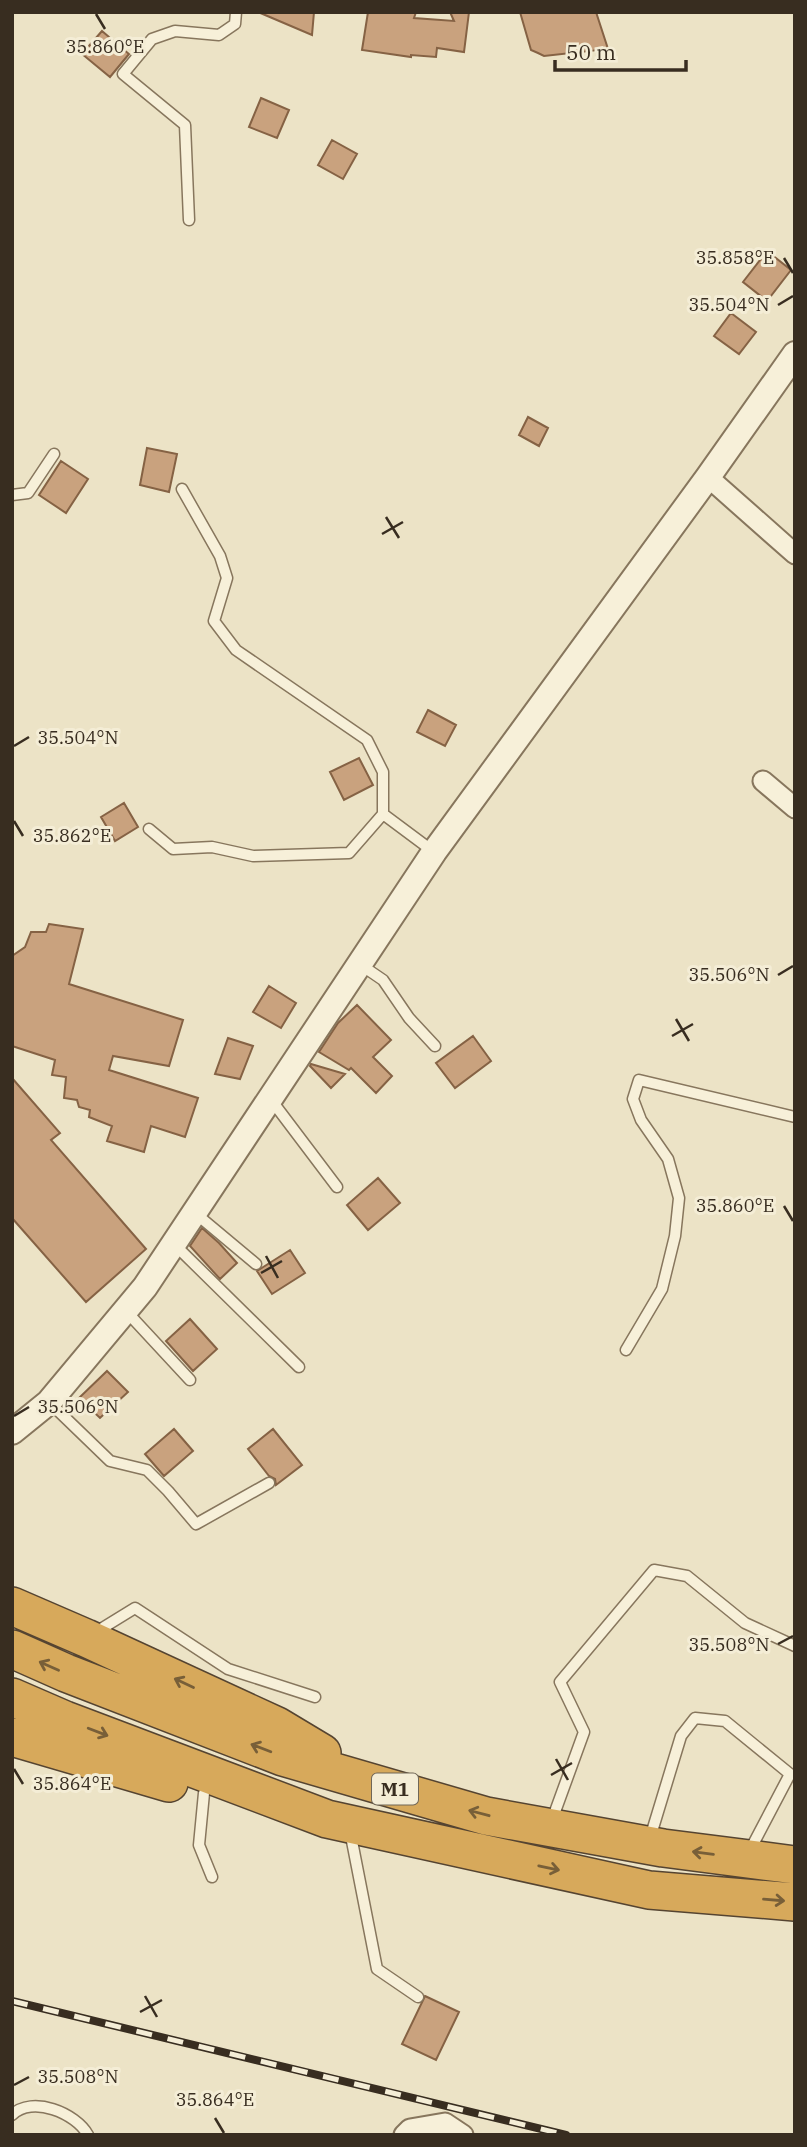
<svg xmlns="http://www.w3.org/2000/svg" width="807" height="2147" font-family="'IBM Plex Serif',serif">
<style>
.building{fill:#c9a27e;stroke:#856244;stroke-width:2}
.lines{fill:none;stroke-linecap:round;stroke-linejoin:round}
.service-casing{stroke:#87765d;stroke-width:13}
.minor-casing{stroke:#87765d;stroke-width:23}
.tertiary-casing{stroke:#87765d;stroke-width:28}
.motorway-casing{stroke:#554431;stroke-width:40}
.service{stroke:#f7f0d9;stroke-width:10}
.minor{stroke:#f7f0d9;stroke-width:19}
.tertiary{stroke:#f7f0d9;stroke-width:24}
.motorway{stroke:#d7a95b;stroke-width:37}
.rail-casing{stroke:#382d20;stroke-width:8}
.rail{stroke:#f4edd6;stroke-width:5;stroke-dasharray:16;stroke-linecap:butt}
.oneway{stroke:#785f38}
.ticks{fill:none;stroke:#382d20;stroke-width:2.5}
.labels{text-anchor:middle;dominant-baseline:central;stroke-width:6;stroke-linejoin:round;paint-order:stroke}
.shield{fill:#f4edd6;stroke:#706757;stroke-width:2}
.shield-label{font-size:19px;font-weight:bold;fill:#382d20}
.ticks-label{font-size:18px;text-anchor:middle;fill:#382d20;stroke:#f4edd6;stroke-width:6;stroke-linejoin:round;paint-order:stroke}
</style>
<rect width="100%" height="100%" fill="#ece3c6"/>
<path class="building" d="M258,12H314L312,35Z
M368,12H416L414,18L454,21L450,12H469L464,52L437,48L436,57L411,55V57L362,50Z
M520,12H596L608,49L544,56L538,53L531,50Z
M102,31L129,54L110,77L82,54Z
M261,98L289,110L277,138L249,127Z
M332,140L357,154L343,179L318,165Z
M767,251L791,270L767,301L743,282Z
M731,313L756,332L739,354L714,336Z
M528,417L548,428L539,446L519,435Z
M147,448L177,454L169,492L140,485Z
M61,461L88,479L66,513L39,495Z
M428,710L456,725L445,746L417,732Z
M359,758L373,785L344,800L330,772Z
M124,803L138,827L115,841L101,817Z
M49,924L83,929L69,984L183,1020L169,1066L113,1056L109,1070L198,1098L185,1137L151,1126L144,1152L107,1141L112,1126L89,1117L90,1110L79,1107L77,1100L64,1098L66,1077L52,1075L55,1060L12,1046V956L25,947L31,932H46Z
M269,986L296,1003L281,1028L253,1012Z
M357,1005L391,1040L373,1057L392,1076L376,1093L351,1068L349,1070L319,1052L338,1023Z
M473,1036L491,1061L455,1088L436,1063Z
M228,1038L253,1046L240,1079L215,1074Z
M311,1064L345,1074L331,1088L310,1066Z
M12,1078L60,1133L51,1140L146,1249L86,1302L12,1218Z
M378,1178L400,1203L368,1230L347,1205Z
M202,1228L219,1243L237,1263L220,1279L190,1246Z
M290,1250L305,1273L272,1294L257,1271Z
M190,1319L217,1349L193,1371L166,1341Z
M107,1371L128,1392L100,1418L79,1398Z
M174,1429L193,1451L164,1476L145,1454Z
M273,1429L302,1465L276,1485L275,1479L269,1476L248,1449Z
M425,1996L459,2012L436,2060L402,2044Z"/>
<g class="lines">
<g class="service-casing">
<path id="service" d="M189,220L185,125L123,74L152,39L175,31L219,35L235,24L236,12
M182,489L220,556L227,578L214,621L236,650L367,740L383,772V814L434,852
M12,495L28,493L54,454
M149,829L173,849L212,847L253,856L349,853L383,814
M361,965L383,980L409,1018L435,1046
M272,1101L337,1187
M195,1213L256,1264
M175,1245L299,1367
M126,1311L190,1380
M626,1350L662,1289L675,1236L679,1198L668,1159L641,1120L633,1099L639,1080L795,1117
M50,1403L110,1461L147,1470L168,1491L196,1524L269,1483
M96,1632L135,1608L228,1669L315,1697
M204,1793L199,1845L212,1877
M552,1820L584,1732L560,1682L654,1570L687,1576L745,1623L795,1646
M350,1831L377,1969L418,1997
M650,1838L681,1736L695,1718L725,1721L790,1774L749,1852
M12,2115C32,2095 76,2113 88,2135"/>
</g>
<g class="minor-casing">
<path id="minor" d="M708,477L795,554
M763,781L795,808
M404,2135L410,2129L445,2123L463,2135"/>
</g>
<g class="tertiary-casing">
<path id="tertiary" d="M12,1432L49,1402L145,1287L434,852L708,477L795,354"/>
</g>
<g class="motorway-casing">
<path id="motorway" d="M12,1606L86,1638L277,1726L322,1753
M12,1649L66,1673L283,1757L486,1816L663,1848L795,1865
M12,1697L65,1720L327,1819L649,1890L795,1902
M12,1737L169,1783"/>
</g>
<use href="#service" class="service"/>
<use href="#minor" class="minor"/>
<use href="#tertiary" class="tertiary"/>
<use href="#motorway" class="motorway"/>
<g class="rail-casing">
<path id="rail" d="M12,2001L566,2135"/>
</g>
<use href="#rail" class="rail"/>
</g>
<defs><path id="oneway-shaft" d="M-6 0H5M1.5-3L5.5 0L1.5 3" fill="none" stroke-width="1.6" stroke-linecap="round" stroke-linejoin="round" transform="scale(1.75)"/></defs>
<g class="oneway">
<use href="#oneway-shaft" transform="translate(49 1666) rotate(-156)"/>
<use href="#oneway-shaft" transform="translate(184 1683) rotate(-155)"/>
<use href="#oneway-shaft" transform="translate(98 1732) rotate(21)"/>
<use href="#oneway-shaft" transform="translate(261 1748) rotate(-159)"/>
<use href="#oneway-shaft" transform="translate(479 1813) rotate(-165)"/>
<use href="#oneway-shaft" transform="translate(703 1853) rotate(-173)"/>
<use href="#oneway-shaft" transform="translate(549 1868) rotate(12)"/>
<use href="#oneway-shaft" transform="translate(774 1900) rotate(5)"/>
</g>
<path class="ticks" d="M96,14L105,29M784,258L793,273M778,305L793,296M386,517L399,538M382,534L403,522M14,746L29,737M14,821L23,836M778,975L793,966M676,1019L689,1041M672,1036L693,1024M784,1206L793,1221M266,1256L278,1278M261,1273L282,1261M14,1416L29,1407M778,1644L793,1636M556,1759L568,1780M14,1769L23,1784M551,1775L572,1763M145,1996L157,2017M140,2012L162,2000M14,2085L29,2077M215,2118L224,2133"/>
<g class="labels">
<rect class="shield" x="372" y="1773.5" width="46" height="31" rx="5"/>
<g class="shield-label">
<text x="395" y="1789">M1</text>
</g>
</g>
<g class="ticks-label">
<text x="105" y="53">35.860°E</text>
<text x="735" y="264">35.858°E</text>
<text x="729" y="311">35.504°N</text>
<text x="78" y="744">35.504°N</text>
<text x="72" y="842">35.862°E</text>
<text x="729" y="981">35.506°N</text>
<text x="735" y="1212">35.860°E</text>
<text x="78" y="1413">35.506°N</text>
<text x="729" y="1651">35.508°N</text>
<text x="72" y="1790">35.864°E</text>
<text x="78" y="2083">35.508°N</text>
<text x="215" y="2106">35.864°E</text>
</g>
<rect width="807" height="2147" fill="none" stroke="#382d20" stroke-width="28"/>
<path d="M555 60v10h131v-10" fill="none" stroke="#382d20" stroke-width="3.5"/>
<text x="566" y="60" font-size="21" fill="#382d20" stroke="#f4edd6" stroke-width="5" paint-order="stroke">50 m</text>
</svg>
